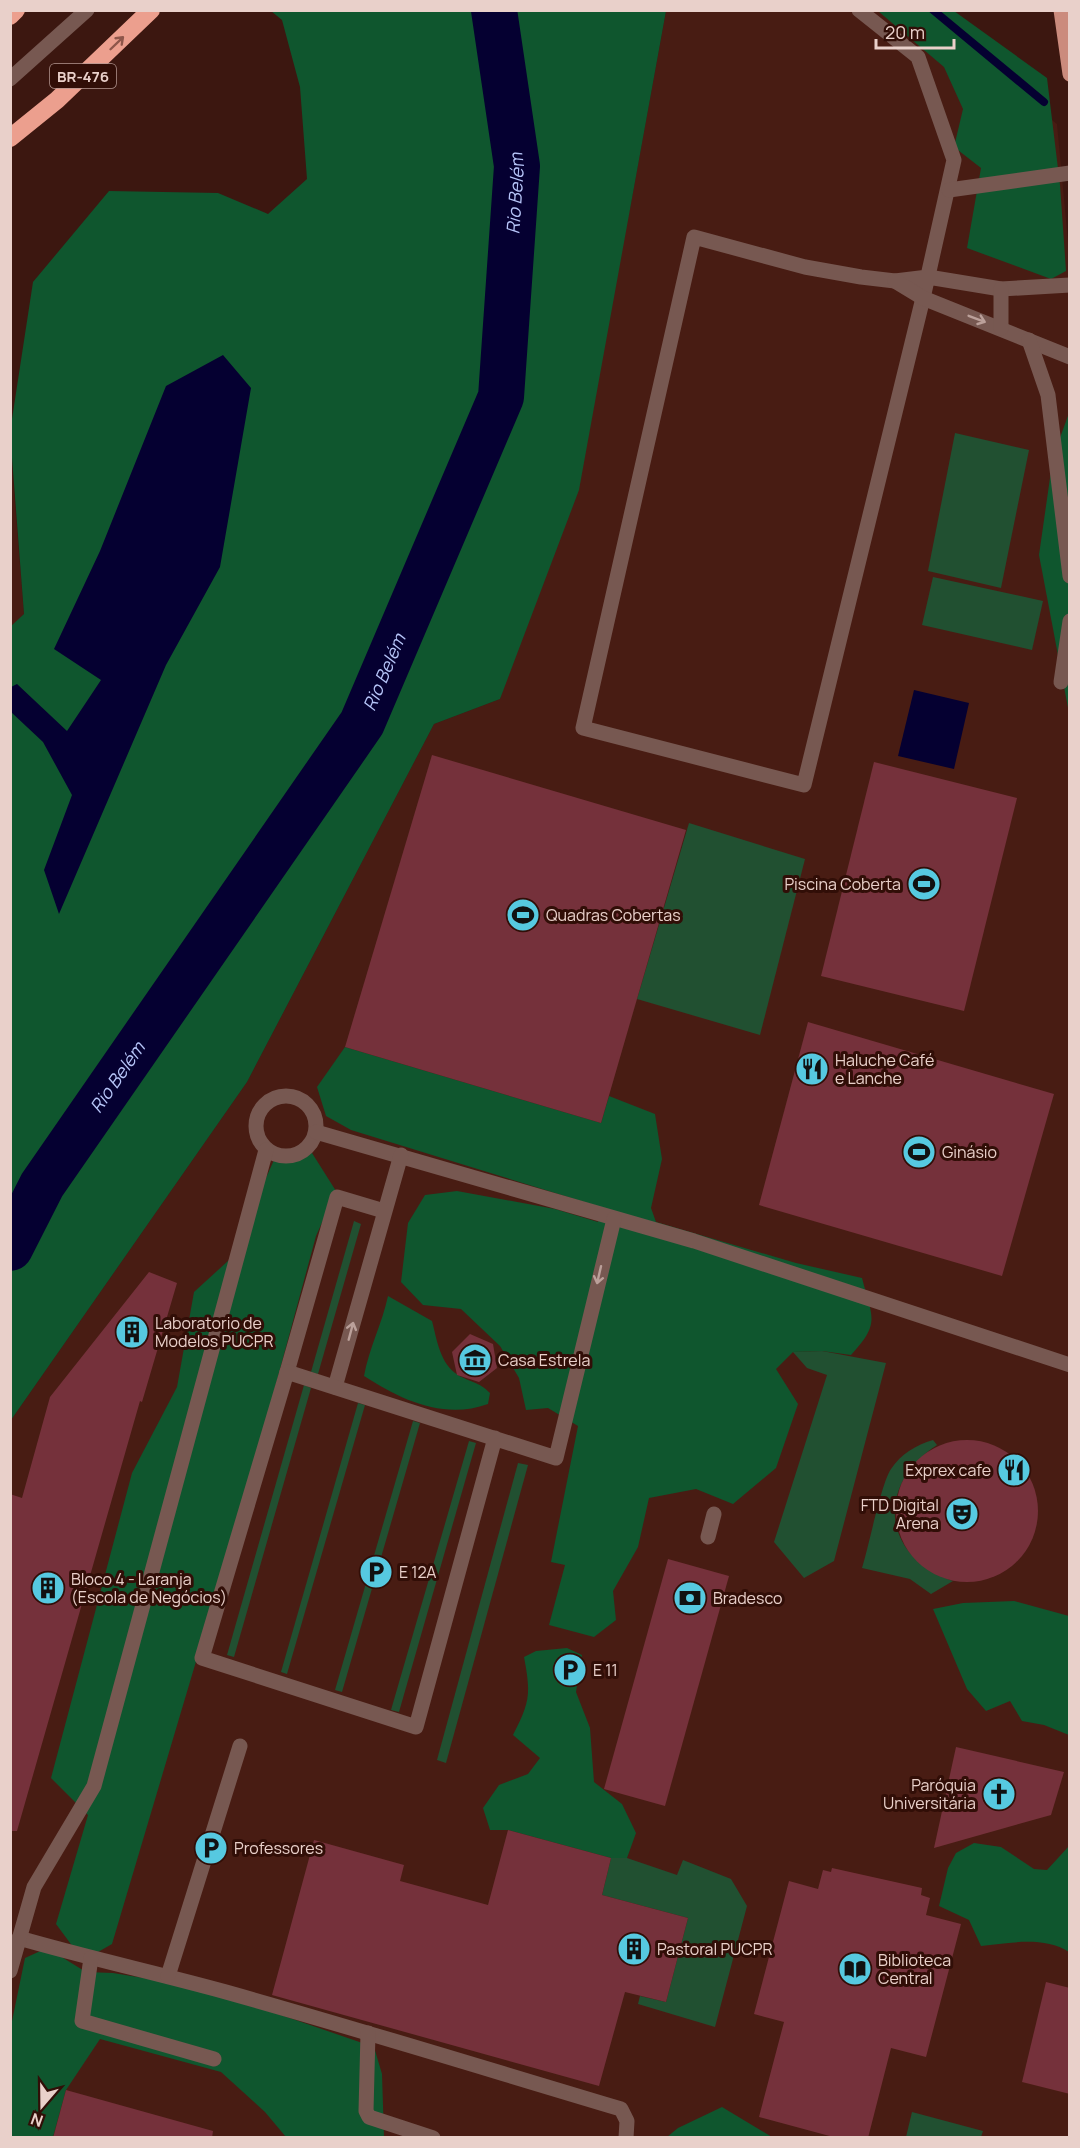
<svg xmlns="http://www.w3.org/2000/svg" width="1080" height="2148" font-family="Manrope,sans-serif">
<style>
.built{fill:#481c13}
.green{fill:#215031}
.forest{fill:#0f562e}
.water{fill:#050031}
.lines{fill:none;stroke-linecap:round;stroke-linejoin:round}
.stream{stroke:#050031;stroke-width:8}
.river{stroke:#050031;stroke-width:46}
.building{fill:#75313b}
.minor{stroke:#775851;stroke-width:15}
.major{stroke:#cb8b7d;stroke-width:15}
.highway{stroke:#ec9f8e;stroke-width:18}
.oneway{stroke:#8e564a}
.oneway2{stroke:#bba09a}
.labels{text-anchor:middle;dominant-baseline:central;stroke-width:6;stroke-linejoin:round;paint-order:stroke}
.shield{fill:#310e07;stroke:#b29690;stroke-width:1.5}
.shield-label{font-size:15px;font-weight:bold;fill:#e9d0ca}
.poi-label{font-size:16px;fill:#e9d0ca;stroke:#310e07;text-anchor:start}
.water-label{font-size:18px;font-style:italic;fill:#b7c5f9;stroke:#310e07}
</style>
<rect width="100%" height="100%" fill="#3c1710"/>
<!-- built -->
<g class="built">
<polygon points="666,11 914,11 1057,124 1069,252 1069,2137 11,2138 11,1420 247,1082 434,724 500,699 630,208"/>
<polygon points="10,443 24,614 11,627 10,627"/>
</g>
<!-- green -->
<g class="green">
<polygon points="955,433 1029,450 1001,588 928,571"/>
<polygon points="933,577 1043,601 1032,650 922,625"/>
<polygon points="689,823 805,859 760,1035 637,999"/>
<polygon points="354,1221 361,1224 318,1374 311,1372"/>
<polygon points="822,1351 886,1363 834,1561 804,1578 774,1542 827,1375 807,1368 793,1352"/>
<polygon points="304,1385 311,1388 234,1657 227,1655"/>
<polygon points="358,1403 365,1405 287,1674 281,1672"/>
<polygon points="413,1421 420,1423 342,1692 335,1690"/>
<path d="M933,1440L937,1445C875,1486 882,1556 953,1581L931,1594L910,1579L862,1568C869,1546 881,1484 891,1469C901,1454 916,1445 933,1440Z"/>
<polygon points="469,1441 476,1443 399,1712 391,1710"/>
<polygon points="518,1463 528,1465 446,1763 437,1760"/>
<polygon points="611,1858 627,1858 677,1875 683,1860 731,1879 747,1906 715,2027 638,2004 640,1996 666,2002 688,1918 602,1895"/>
<polygon points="912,2112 983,2131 981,2137 906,2137"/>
</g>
<!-- forest -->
<g class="forest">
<polygon points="271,11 666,11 579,490 500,699 434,724 247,1082 11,1420 10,627 24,614 10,432 33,282 109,191 218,193 268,214 307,179 300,87 282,20"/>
<polygon points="878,11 954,11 1047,78 1060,185 1066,271 1051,279 967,248 981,168 954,147 963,109 944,67"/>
<polygon points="1069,413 1069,713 1039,555 1053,457"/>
<path d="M345,1047L601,1123L609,1096L655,1114L662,1159L651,1208L656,1222L796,1263L862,1278C872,1317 881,1323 851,1355L822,1351L793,1352L776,1369L798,1404L776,1468L733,1504L696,1489L649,1498L638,1547L613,1591L616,1620L594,1637L549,1625L565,1565L551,1562L578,1426L548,1408L526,1410L519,1378L500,1346L461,1309L423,1305L401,1282L408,1223L425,1195L457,1191L555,1209L598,1222L594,1205L351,1130L326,1116L317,1087Z"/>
<polygon points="312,1153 336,1191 316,1236 250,1480 112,1944 98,1952 73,1947 56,1924 88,1815 51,1778 132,1473 177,1387 194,1292 229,1260 274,1160"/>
<path d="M388,1296L432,1321C437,1340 440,1364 458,1375C471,1383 478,1381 490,1393L488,1404C444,1420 401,1400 364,1376C369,1348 382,1324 388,1296Z"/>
<polygon points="1014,1601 1069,1616 1069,1735 1044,1725 1022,1721 1010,1701 986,1711 967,1689 933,1609 963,1603"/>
<path d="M567,1648L582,1655L576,1692L590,1728L594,1782L622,1804L636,1833L627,1858H611L508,1830H490L483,1808L499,1785L528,1774L540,1758L513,1735C530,1702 531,1694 524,1657L536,1651Z"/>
<path d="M974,1843L1001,1847L1034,1869L1047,1870L1069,1846V1952C1044,1936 1010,1943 981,1946L969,1920L939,1906L948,1868L956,1853Z"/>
<polygon points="47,1948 86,1972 113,1973 168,1982 281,2015 374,2047 382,2074 384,2137 286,2137 265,2112 221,2072 100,2039 66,2090 53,2137 11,2138 11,2026 25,1958"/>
<polygon points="722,2107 772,2137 667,2137 678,2128"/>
</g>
<!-- water -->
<g class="water">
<polygon points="223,355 251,388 220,567 166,665 59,914 44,870 72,795 43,742 11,712 11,687 17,684 67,731 101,680 54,649 100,551 166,386"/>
<polygon points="914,690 969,703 954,769 898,756"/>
</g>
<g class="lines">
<!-- stream -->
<polyline class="stream" points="933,10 1044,102"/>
<!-- river -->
<path class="river" id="s1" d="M10,1248L42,1185L362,723L501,397L517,166L494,10"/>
</g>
<!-- building -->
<g class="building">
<polygon points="432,755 686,830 601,1123 345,1047"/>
<polygon points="874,762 1017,798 964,1011 821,976"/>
<polygon points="808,1022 1054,1094 1002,1276 759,1205"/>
<polygon points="149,1272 177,1283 142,1402 140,1401 17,1831 10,1831 10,1494 22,1498 50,1397"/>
<polygon points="470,1334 493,1344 497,1368 479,1382 457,1375 452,1352"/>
<circle cx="967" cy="1511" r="71"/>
<polygon points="668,1559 729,1576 665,1806 604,1789"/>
<polygon points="956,1747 1064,1772 1051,1815 934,1848"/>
<polygon points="508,1830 611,1858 602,1895 688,1918 666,2002 625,1992 599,2086 272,1995 314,1840 404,1865 400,1881 488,1905"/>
<polygon points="832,1868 922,1888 921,1895 930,1898 926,1915 961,1924 926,2057 891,2048 868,2138 837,2138 759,2117 784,2022 754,2014 789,1881 818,1889 823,1870 831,1872"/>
<polygon points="1046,1982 1070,1988 1070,2094 1022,2082"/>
<polygon points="66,2090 213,2131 212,2138 53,2138"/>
</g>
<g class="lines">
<!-- minor -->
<g class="minor">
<polyline points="859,10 918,57 954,160 923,298 804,785 583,728 694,237 805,267 861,277 895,281 928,277 1001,289 1070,285"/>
<polyline points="10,79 87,10"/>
<polyline points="949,190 1070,173"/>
<polyline points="895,281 923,298 1070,357"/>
<polyline points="1001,328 1001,289"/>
<polyline points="1029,340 1048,395 1070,576"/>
<polyline points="1061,682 1070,621"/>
<circle cx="286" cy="1126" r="30"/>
<polyline points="316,1132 694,1241 1070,1365"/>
<polyline points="287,1372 337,1197 384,1211"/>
<polyline points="335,1387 401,1155"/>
<polyline points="495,1438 416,1727 202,1658 287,1372 556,1458 614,1219"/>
<polyline points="708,1537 714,1514"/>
<path d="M19,1938C88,1958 157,1973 226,1992C358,2029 490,2070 621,2109L627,2121L626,2138"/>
<polyline points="91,1958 82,2021 214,2059"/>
<polyline points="10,1971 34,1887 94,1786 266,1150"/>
<polyline points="168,1976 240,1746"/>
<polyline points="368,2033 366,2111 369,2117 433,2138"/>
</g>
<!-- major -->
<polyline class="major" points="1061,10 1070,74"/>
<!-- highway -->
<g class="highway">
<polyline points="10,16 16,10"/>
<polyline points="10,138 57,100 151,10"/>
</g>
</g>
<!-- one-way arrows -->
<defs><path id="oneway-shaft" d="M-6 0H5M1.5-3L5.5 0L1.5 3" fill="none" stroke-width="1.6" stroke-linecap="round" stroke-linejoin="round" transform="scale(1.5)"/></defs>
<use class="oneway" href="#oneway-shaft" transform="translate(117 43) rotate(-44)"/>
<g class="oneway2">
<use href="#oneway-shaft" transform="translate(977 319) rotate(21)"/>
<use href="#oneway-shaft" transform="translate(599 1275) rotate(103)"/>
<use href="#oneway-shaft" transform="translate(351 1331) rotate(-75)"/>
</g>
<!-- icons -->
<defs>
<symbol id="stadium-disc" viewBox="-11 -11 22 22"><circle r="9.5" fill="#56c9e0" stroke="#310e07"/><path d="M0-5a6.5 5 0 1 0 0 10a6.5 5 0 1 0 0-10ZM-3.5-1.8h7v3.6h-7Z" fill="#111"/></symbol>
<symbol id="restaurant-disc" viewBox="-11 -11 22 22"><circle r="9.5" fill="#56c9e0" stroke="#310e07"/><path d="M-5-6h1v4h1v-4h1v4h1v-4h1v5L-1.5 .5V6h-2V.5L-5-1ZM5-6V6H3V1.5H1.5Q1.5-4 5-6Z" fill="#111"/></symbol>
<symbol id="building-disc" viewBox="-11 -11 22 22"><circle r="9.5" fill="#56c9e0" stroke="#310e07"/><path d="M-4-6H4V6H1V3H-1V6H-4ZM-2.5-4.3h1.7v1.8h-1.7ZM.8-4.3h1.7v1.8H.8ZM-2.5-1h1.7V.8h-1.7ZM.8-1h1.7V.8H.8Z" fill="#111"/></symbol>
<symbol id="museum-disc" viewBox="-11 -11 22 22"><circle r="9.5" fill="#56c9e0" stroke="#310e07"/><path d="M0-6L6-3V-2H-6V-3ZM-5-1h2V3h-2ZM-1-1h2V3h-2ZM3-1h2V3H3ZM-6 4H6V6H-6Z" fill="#111"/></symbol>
<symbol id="theatre-disc" viewBox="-11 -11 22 22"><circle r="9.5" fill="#56c9e0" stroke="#310e07"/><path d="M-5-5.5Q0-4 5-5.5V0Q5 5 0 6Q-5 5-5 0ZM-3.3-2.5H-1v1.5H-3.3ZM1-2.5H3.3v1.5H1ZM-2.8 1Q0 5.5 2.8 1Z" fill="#111"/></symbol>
<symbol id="parking-disc" viewBox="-11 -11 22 22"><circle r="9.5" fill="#56c9e0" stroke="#310e07"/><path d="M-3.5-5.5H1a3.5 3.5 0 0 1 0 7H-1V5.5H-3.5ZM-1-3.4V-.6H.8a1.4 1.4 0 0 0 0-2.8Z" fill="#111"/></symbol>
<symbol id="bank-disc" viewBox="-11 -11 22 22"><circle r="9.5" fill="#56c9e0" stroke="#310e07"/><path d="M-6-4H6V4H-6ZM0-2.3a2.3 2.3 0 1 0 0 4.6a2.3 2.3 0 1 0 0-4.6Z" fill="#111"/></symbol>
<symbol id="church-disc" viewBox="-11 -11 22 22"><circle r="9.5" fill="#56c9e0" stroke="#310e07"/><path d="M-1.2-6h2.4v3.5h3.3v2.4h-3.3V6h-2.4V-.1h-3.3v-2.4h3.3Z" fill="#111"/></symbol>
<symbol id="library-disc" viewBox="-11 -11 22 22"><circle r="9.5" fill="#56c9e0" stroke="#310e07"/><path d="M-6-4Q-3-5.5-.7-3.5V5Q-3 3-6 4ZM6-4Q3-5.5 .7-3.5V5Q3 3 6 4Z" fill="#111"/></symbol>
</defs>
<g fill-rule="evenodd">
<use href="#stadium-disc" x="905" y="865" width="38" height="38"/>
<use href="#stadium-disc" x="504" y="896" width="38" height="38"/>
<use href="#restaurant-disc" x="793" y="1050" width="38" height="38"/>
<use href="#stadium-disc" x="900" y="1133" width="38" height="38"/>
<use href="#building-disc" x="113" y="1313" width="38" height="38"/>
<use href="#museum-disc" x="456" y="1341" width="38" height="38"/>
<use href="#restaurant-disc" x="995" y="1451" width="38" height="38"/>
<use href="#theatre-disc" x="943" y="1495" width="38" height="38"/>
<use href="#parking-disc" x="357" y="1553" width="38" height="38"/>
<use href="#building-disc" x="29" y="1569" width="38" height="38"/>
<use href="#bank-disc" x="671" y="1579" width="38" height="38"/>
<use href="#parking-disc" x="551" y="1651" width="38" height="38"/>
<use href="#church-disc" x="980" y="1775" width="38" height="38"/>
<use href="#parking-disc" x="192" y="1829" width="38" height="38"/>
<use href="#building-disc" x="615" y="1930" width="38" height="38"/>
<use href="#library-disc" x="836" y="1950" width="38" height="38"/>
</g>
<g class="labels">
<!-- shield labels -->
<rect class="shield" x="50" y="64" width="66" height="24" rx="4.5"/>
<g class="shield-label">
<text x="83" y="76">BR-476</text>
</g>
<!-- poi labels -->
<g class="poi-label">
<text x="901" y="884" text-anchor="end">Piscina Coberta</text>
<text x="546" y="915">Quadras Cobertas</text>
<text x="835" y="1060">Haluche Café<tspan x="835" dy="18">e Lanche</tspan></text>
<text x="942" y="1152">Ginásio</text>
<text x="155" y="1323">Laboratorio de<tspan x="155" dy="18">Modelos PUCPR</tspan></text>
<text x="498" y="1360">Casa Estrela</text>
<text x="991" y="1470" text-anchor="end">Exprex cafe</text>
<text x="939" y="1505" text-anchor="end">FTD Digital<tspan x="939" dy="18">Arena</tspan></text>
<text x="399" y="1572">E 12A</text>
<text x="71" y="1579">Bloco 4 - Laranja<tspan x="71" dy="18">(Escola de Negócios)</tspan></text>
<text x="713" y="1598">Bradesco</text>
<text x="593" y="1670">E 11</text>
<text x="976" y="1785" text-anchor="end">Paróquia<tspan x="976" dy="18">Universitária</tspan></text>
<text x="234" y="1848">Professores</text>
<text x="657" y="1949">Pastoral PUCPR</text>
<text x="878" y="1960">Biblioteca<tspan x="878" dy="18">Central</tspan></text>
</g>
<!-- water labels -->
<g class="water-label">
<text stroke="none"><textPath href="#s1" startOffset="1191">Rio Belém</textPath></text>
<text stroke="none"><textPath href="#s1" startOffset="688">Rio Belém</textPath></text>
<text stroke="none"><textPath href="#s1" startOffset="202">Rio Belém</textPath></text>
</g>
</g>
<!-- border -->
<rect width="1080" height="2148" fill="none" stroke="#e9d0ca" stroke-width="24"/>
<!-- north arrow -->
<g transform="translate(42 2106) rotate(200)" stroke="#310e07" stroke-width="4.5" paint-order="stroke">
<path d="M0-4.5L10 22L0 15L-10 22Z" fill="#e9d0ca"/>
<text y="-9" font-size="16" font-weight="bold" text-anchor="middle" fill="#e9d0ca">N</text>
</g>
<!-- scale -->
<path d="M876 39v9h78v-9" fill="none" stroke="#e9d0ca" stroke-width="3"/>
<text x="885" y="39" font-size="18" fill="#e9d0ca" stroke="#310e07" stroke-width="4.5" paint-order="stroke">20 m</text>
</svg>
